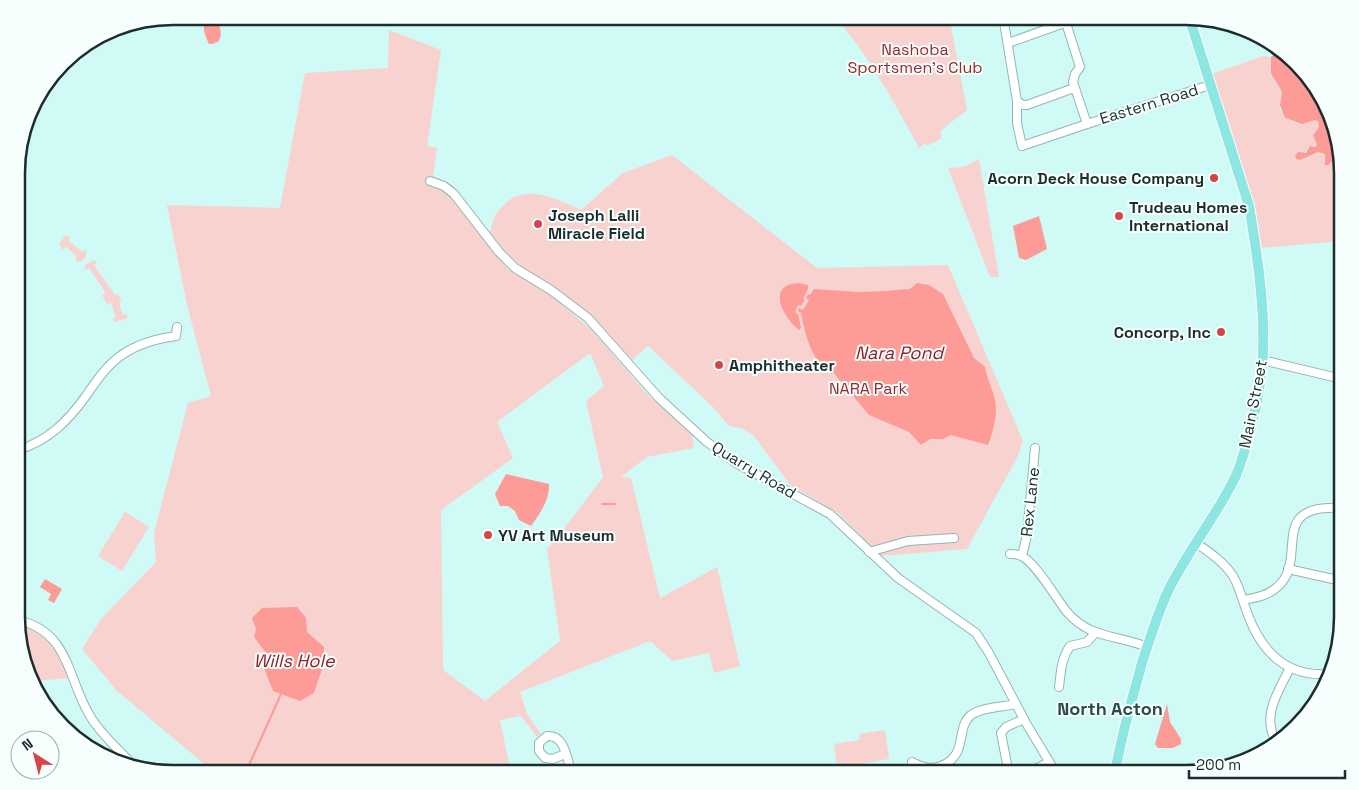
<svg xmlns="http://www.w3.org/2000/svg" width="1359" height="790" font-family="'Space Grotesk',sans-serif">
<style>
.green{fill:#f7d2cf;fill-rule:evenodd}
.water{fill:#fd9b96}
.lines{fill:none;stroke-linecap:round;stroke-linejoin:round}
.stream{stroke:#fd9b96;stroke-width:2}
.minor-casing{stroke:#8fb7b4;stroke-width:10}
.major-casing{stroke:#fff;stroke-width:12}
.minor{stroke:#fff;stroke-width:8}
.major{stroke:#8ce6e2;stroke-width:10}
.poi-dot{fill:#d54548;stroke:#f7fffe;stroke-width:2}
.labels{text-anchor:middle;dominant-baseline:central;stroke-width:4;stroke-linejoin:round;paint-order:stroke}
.park-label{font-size:16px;fill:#99282c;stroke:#f7fffe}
.street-label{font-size:16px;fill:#1d2d2c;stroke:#f7fffe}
.poi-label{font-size:16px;font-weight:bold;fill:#1d2d2c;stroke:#f7fffe;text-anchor:start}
.water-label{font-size:18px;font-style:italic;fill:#902026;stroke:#f7fffe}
.neighbourhood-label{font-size:18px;font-weight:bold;fill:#284c4a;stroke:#f7fffe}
.rim{fill:none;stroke:#1d2d2c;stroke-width:2.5}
</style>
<rect width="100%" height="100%" fill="#d0faf6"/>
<!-- green -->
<g class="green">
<path d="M834,16H949L967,110L940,131L942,138L927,146L925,143L919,148C894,102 869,55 834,16Z"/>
<path d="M389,30L441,50L427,146L437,148L433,176L452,185L463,198V200H465L458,207L508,269L545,290L593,331L647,394L692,434L694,448L647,457L621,477L631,478L660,598L717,567L740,666L714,673L709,653L672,661L650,641L520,692L527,714L541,734L537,737L521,716L500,720L511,774H209L203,763L117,691L82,649L101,619L156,562L154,533L188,403L211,396L187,305L167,205L280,208L305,73L388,68ZM590,353L604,386L586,401L603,477L560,534L547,549L560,641L485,701L443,670L441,510L513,458L497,422Z"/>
<path d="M1263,56L1271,57C1273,71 1273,80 1282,92L1280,109L1288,120L1298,123H1307L1316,120L1319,122L1318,129L1313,135L1317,145L1309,147L1308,150L1303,153L1300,160L1318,152L1325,154L1324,161L1328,165L1336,158L1341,159L1342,165L1339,169L1341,181H1342V241L1260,248L1254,210L1212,74Z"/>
<path d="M672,155L817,268L948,265L1023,441L1017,458L967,549L880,556L838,513L790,485L754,436L741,428L729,426L713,407L648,346L632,360L593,317L556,288L523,268L502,248L490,232C492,226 493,218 497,213C519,180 552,197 581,210L623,173Z"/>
<polygon points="979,159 999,277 990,277 948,168 964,167"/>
<polygon points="66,235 70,237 68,240 82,252 85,249 86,251 86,257 82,261 78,262 75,259 77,257 66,246 63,250 59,244"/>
<polygon points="94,260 97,263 94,265 115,295 118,294 122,302 119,303 123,315 126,314 128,318 114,322 113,319 116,317 111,303 107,304 102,295 106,293 89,268 86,270 84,268 86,264"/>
<polygon points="125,512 149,527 122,571 98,556"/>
<path d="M18,623C47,630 60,652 70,678L34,681L18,637Z"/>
<polygon points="885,730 889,759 864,763 864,769 838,773 834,744 860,740 859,734"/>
</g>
<!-- water -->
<g class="water">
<path d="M211,17C220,21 223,33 219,41L212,44H209C205,36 202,28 205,19Z"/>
<polygon points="1278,50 1322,94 1341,159 1336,158 1328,165 1325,165 1325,154 1318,152 1300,160 1296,159 1295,156 1298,152 1306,153 1310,146 1315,147 1317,145 1313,135 1318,129 1319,123 1316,120 1302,124 1285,118 1280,105 1282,92 1271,73 1271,57"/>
<polygon points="1039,216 1047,249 1026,260 1019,258 1013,226"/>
<path d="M798,283L808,285V289L803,299L805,300L801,306L798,305L795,312L798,314L801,328L799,330C783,317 766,285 798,283Z"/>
<path d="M917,283L929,285L943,294L974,358L985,367C987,381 996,395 996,409C996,421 992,434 988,445L951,435L943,439H930L921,445L909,432L869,415L832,371C811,363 805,333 801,313L798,311L799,308L803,310L809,300L806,298L808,294L810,295L814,289L858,292L884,291L910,289Z"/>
<path d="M506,474L549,484C550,499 540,514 531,526L519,520L515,511L508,506H500L495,494Z"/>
<polygon points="45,579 62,589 54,603 48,600 51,594 40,587"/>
<polygon points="297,607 306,618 307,632 324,647 323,666 314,693 300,701 273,691 264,668 266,653 254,637 256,629 252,618 262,608"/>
<polygon points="1167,704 1170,722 1181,739 1181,744 1173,748 1158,748 1155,744"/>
</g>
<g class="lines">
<!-- stream -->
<g class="stream">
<polyline points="602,504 615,504"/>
<polyline points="245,774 281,694"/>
</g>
<defs>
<g id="minor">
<polyline points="1003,16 1017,101 1023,105 1027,105 1074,88"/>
<polyline points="1066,23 1080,67 1075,74 1073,82 1087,124"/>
<polyline points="1008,43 1084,16"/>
<polyline points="1017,101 1017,123 1022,146 1087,124 1210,85"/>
<polyline points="430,181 444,186 454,194 499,252 515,268 551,290 588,318 659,398 707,442 736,463 830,514 898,578 976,633 989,653 1026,723 1056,773"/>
<polyline points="1262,360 1342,379"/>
<path d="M18,450C48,441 68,421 86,396C94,384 102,372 113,362C129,347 154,339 176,336L177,327"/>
<path d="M1196,543C1209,552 1224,562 1233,576C1240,588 1243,602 1248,615C1262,652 1286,677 1328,674"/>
<polyline points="869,552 908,541 954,538"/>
<path d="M1010,554C1013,554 1018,554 1021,556C1035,561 1057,600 1067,612C1090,639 1118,635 1147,647"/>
<polyline points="1022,556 1027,535 1035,448"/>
<polyline points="1288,569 1342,581"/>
<path d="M1243,600C1254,598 1267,596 1276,588C1311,561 1264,503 1342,508"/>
<path d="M18,620C70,632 67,678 90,716C100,733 116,747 130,762"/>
<path d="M1059,687C1061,672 1061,659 1070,646L1087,642L1096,632"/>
<path d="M1276,741C1261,716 1279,690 1290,668"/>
<path d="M565,754L553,759L545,758L539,751V743L547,736C565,734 567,760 572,774"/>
<path d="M912,762C922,767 930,770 941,766C969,755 955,728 971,715C982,707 1003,707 1016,704"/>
<polyline points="1011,773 1008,769 1001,733 1006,727 1024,719"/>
<polyline points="1028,773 1049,762"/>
</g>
<path id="major" d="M1115,773C1121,736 1132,700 1142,663C1150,638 1158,612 1169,589C1181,565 1196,543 1210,521C1221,503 1232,487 1239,468C1251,433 1261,390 1263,353C1265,306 1257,253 1249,206L1189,17"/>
</defs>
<!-- minor casing -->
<use href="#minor" class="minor-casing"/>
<!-- major casing -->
<use href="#major" class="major-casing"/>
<!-- minor -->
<use href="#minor" class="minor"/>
<!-- major -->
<use href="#major" class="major"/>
</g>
<!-- markers -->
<g class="poi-dot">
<circle cx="1214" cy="178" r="5"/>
<circle cx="1119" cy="216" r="5"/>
<circle cx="538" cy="224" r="5"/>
<circle cx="1221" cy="332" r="5"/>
<circle cx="719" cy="365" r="5"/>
<circle cx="488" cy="535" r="5"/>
</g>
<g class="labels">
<!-- park labels -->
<g class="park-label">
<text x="915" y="49">Nashoba<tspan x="915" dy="18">Sportsmen's Club</tspan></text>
<text x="868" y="388">NARA Park</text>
</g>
<!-- street labels -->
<g class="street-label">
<text transform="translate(1149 104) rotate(-17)">Eastern Road</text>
<text transform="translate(1253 404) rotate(-79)">Main Street</text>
<text transform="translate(754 470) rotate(31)">Quarry Road</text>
<text transform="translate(1030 502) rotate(-84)">Rex Lane</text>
</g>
<!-- poi labels -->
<g class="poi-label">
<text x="1204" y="178" text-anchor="end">Acorn Deck House Company</text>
<text x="1129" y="207">Trudeau Homes<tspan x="1129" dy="18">International</tspan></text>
<text x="548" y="215">Joseph Lalli<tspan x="548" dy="18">Miracle Field</tspan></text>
<text x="1211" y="332" text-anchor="end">Concorp, Inc</text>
<text x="729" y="365">Amphitheater</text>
<text x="498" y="535">YV Art Museum</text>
</g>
<!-- water labels -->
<g class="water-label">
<text x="899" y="352">Nara Pond</text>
<text x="294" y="660">Wills Hole</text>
</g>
<!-- neighbourhood labels -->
<g class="neighbourhood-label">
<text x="1110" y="708">North Acton</text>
</g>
</g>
<!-- crop -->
<path d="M0 0H1359V790H0ZM173 25H1186A148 148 0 0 1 1334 173V617A148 148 0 0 1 1186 765H173A148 148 0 0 1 25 617V173A148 148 0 0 1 173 25Z" fill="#f7fffe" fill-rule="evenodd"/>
<path class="rim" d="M173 25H1186A148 148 0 0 1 1334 173V617A148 148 0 0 1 1186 765H173A148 148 0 0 1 25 617V173A148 148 0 0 1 173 25Z"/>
<!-- north arrow -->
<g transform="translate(35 755) rotate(324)"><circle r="24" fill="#f7fffe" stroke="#a0abaa"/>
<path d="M0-4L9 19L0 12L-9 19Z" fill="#d54548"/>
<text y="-8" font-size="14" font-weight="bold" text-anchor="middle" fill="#1d2d2c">N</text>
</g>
<!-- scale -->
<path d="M1189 770v8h156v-8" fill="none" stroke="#1d2d2c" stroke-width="2.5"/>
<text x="1196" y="770" font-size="15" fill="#1d2d2c" stroke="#f7fffe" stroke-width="4" paint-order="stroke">200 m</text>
</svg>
